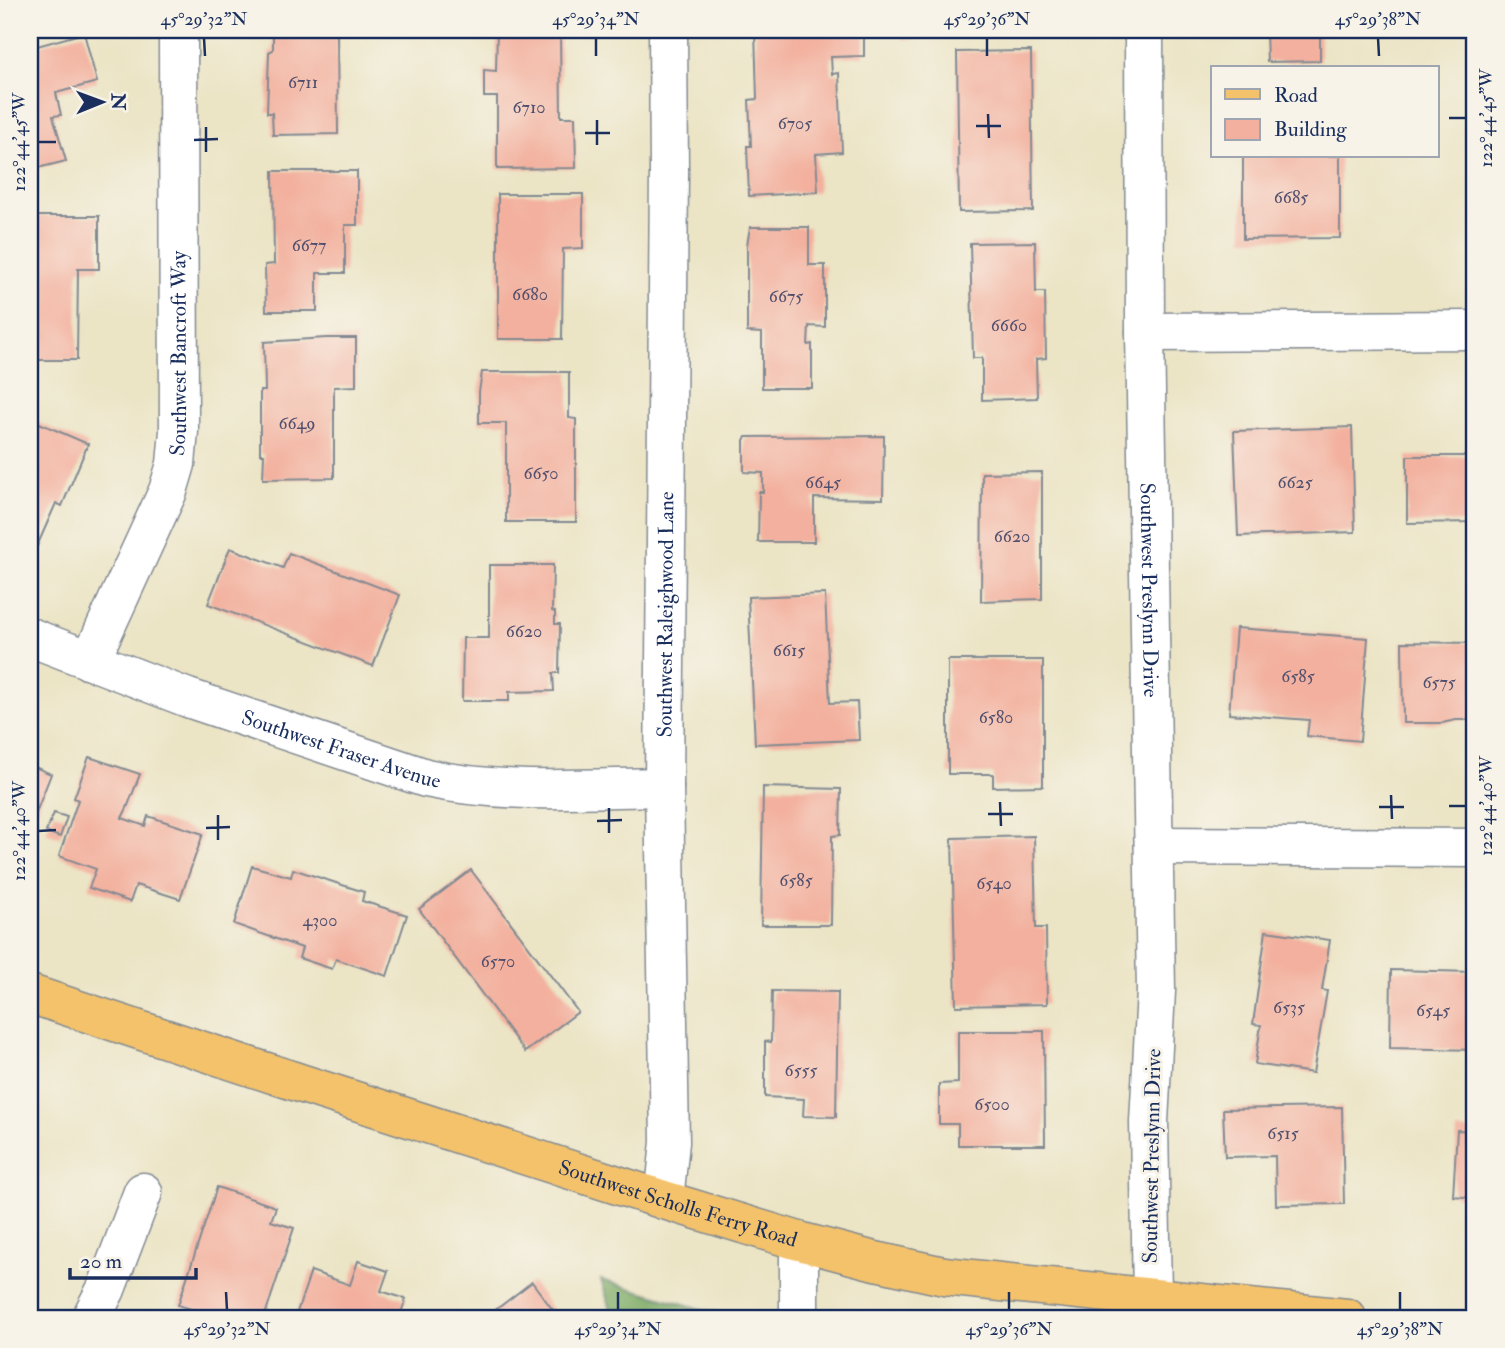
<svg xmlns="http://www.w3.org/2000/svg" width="1505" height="1348" font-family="'IM FELL Double Pica',serif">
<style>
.forest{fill:#78a761;stroke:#4a6b60;stroke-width:2}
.building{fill:#f3b09e}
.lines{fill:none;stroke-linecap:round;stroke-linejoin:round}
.minor-casing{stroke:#838a92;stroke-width:41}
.major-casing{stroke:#838a92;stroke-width:41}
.minor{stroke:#fff;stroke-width:38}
.major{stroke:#f4c26a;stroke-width:38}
.ticks{fill:none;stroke:#1b2f5e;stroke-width:2.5}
.labels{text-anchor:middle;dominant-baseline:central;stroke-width:6;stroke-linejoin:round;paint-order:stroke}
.number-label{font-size:18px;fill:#514f6e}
.street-label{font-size:21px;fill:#1b2f5e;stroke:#f7f3e8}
.neatline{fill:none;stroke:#1b2f5e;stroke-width:2.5}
.ticks-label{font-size:18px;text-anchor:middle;fill:#1b2f5e}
</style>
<rect width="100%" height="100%" fill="#f7f3e8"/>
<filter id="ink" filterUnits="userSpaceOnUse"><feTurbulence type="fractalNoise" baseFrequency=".0143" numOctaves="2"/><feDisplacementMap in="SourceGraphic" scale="14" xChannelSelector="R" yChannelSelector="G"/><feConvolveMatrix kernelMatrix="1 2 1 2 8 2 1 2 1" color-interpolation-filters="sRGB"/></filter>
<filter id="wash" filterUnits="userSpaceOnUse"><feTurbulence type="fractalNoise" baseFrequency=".00686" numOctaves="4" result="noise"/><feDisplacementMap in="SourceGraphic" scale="28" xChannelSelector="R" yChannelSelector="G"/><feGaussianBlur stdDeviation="1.57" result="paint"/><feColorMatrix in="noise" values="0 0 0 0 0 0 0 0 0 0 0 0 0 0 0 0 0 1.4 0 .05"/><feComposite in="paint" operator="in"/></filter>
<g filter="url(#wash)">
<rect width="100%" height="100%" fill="#ebe4c5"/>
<!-- forest -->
<polygon class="forest" points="601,1280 698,1308 739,1318 614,1318"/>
<g id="blocks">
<!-- building -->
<g class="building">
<polygon points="273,30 337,30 338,134 273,135 272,113 267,113 269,52 273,50"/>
<polygon points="497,30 560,30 561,117 575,117 576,168 497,169 497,97 484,97 484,70 496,71"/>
<polygon points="755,30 864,30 864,56 831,57 832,74 839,73 842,152 816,154 818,192 749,196 747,146 751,146 749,100 757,99"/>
<rect x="902" y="30" width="22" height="9"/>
<polygon points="1266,30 1320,30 1320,61 1267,62"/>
<polygon points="84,33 97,82 56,93 61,115 53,116 66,161 30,170 30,48"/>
<polygon points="1031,51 1033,211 959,212 957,52"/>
<polygon points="1243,156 1340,156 1340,238 1243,239"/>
<polygon points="273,171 357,171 357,225 345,225 345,273 317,273 317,311 266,311 265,265 274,264"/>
<polygon points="498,194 583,194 583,248 563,249 562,339 498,339"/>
<polygon points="30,216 99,216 99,269 78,269 77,360 30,360"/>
<polygon points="750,227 809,227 809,265 825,265 825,327 809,326 808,345 812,344 812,388 762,388 762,333 747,332 747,245"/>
<polygon points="1035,242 1036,292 1045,292 1046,358 1036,359 1037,398 982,400 982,358 973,358 970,243"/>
<polygon points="326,338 356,338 356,386 334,387 334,478 263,479 264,454 260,454 260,391 265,391 264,342"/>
<polygon points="482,372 569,372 569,418 576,419 576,522 506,522 506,423 479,423 479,392"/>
<polygon points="30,419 88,444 62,506 56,503 34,553 30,552"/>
<polygon points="1352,427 1355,532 1238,536 1234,431"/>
<polygon points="884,436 883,499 814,498 814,542 758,542 759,492 763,492 763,473 744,472 744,440 746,437"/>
<polygon points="1407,456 1475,456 1475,522 1407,523"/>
<polygon points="1042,472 1042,599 981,601 982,473"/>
<polygon points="230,548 283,568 289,553 400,595 373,666 208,604"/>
<polygon points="489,565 553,565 552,611 555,612 555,624 560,624 559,673 553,673 554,691 509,692 509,701 462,701 463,638 489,638"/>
<polygon points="825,594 830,703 857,702 859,740 755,744 748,597"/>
<polygon points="1236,628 1368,638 1360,741 1307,736 1309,720 1229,714"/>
<polygon points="1402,642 1475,643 1475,720 1456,720 1442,723 1403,723"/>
<polygon points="948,660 1043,660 1043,786 993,787 993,774 948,774"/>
<polygon points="89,757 140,774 127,808 122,818 145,826 148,816 203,834 180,899 136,885 130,902 89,888 96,869 59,856 78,800 74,798"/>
<polygon points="30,765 51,774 30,828"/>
<polygon points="763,787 841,789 840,835 832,836 831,925 761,925"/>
<polygon points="54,813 67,817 60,837 46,832"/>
<polygon points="1034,836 1036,928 1046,928 1047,1004 956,1006 952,838"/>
<polygon points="252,866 291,877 293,869 364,892 362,901 407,915 387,976 336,959 332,969 299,958 302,948 234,924"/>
<polygon points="471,870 578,1012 525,1052 419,909"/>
<polygon points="1266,931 1330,940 1322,990 1327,991 1313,1073 1255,1064 1261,1025 1253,1024"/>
<polygon points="1391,970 1475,972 1475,1050 1390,1048"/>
<polygon points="772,991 838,992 836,1117 803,1116 804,1099 765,1097 765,1041 771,1042"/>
<polygon points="958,1031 1044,1031 1045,1145 958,1145 958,1124 939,1124 939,1084 958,1083"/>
<polygon points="1342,1107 1344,1204 1276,1205 1275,1156 1225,1157 1223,1109"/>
<polygon points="30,1120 38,1123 30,1147"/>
<polygon points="1457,1130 1475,1131 1475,1198 1453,1196"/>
<polygon points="217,1187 276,1207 271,1221 294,1228 264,1318 191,1318 194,1310 178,1305"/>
<polygon points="358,1261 388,1271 381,1291 406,1299 399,1318 295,1318 311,1271 350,1285"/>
<polygon points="532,1282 556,1314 551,1318 485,1318"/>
</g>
</g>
</g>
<g filter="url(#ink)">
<use href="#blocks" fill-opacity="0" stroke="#838a92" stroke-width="2"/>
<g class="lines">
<defs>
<g id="minor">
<path id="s1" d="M1144,30L1145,332L1156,991L1149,1122L1152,1297"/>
<polyline points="1145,332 1475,330"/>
<path id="s2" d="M30,637L188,698L426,778C504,795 585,788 664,787"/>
<path id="s3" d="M90,661L168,491L176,464L179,431L178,30"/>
<polyline points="1154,846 1475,848"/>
<path id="s4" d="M664,1200L670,1142L664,787L669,171L668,30"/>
<polyline points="799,1241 799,1318"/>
<polyline points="91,1318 106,1289 143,1192"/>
</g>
<g id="major">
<path id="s5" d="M30,994L303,1084L664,1200L799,1241L871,1260L944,1276L1347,1318"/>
</g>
</defs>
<!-- minor casing -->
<use href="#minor" class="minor-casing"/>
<!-- major casing -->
<use href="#major" class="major-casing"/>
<!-- minor -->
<use href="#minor" class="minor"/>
<!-- major -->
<use href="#major" class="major"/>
</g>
</g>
<!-- ticks -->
<path class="ticks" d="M204,38L205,56M596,38V56M987,38V56M1378,38L1379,56M988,114L989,138M1449,118H1466M597,120V145M976,126H1001M206,127V152M585,133H610M194,140L218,139M38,142H56M1391,795L1392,819M1000,802L1001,826M1449,806H1466M1379,807H1404M609,808V833M988,814H1013M218,815V840M597,821L622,820M206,828L230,827M38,831L56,830M226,1292L227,1310M618,1292V1310M1009,1292V1310M1400,1292V1310"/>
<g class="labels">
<!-- number labels -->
<g class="number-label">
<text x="303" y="82">6711</text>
<text x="529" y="107">6710</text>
<text x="795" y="123">6705</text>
<text x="1291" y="197">6685</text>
<text x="309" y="245">6677</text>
<text x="530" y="294">6680</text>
<text x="786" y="296">6675</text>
<text x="1009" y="325">6660</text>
<text x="297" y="423">6649</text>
<text x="541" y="473">6650</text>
<text x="823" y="482">6645</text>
<text x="1295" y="482">6625</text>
<text x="1012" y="536">6620</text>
<text x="524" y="631">6620</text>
<text x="789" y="650">6615</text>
<text x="1298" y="676">6585</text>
<text x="1439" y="682">6575</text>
<text x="996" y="717">6580</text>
<text x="796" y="880">6585</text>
<text x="994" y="883">6540</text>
<text x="320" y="920">4300</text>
<text x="498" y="961">6570</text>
<text x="1289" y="1007">6535</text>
<text x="1433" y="1010">6545</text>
<text x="801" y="1070">6555</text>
<text x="992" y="1104">6500</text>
<text x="1283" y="1133">6515</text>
</g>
<!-- street labels -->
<g class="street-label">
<text stroke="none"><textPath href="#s3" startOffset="326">Southwest Bancroft Way</textPath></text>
<text stroke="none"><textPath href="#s1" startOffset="560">Southwest Preslynn Drive</textPath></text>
<text stroke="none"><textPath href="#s4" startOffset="586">Southwest Raleighwood Lane</textPath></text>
<text stroke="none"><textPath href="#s2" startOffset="331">Southwest Fraser Avenue</textPath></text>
<text transform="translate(1152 1156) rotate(-89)">Southwest Preslynn Drive</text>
<text stroke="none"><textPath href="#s5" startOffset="681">Southwest Scholls Ferry Road</textPath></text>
</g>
</g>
<!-- margin -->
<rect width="1505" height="1348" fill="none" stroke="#f7f3e8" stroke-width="77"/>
<!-- legend -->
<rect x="1211" y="66" width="228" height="91" fill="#f7f3e8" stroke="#9fa5b1" stroke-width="2"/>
<rect x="1225" y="89" width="35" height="10" fill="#f4c26a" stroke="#9fa5b1" stroke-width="2"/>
<text x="1274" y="102" font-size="21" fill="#1b2f5e">Road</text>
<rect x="1225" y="119" width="35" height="21" fill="#f3b09e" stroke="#9fa5b1" stroke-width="2"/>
<text x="1274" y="136" font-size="21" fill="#1b2f5e">Building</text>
<!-- north arrow -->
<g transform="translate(102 102) rotate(89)" stroke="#f7f3e8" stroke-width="5" paint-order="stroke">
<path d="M0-5L12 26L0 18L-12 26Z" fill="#1b2f5e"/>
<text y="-10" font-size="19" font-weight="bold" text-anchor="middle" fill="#1b2f5e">N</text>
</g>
<!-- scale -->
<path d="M70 1268v10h126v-10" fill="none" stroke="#1b2f5e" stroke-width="3.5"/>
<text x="80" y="1268" font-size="21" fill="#1b2f5e" stroke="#f7f3e8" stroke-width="5" paint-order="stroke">20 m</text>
<rect x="38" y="38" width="1428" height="1272" class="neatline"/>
<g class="ticks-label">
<text x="204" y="25">45°29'32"N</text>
<text x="596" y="25">45°29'34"N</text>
<text x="987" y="25">45°29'36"N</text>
<text x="1378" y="25">45°29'38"N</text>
<text transform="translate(1486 118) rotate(-90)" y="6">122°44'45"W</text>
<text transform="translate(19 142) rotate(-90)" y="6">122°44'45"W</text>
<text transform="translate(1486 806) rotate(-90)" y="6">122°44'40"W</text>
<text transform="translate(19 831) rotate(-90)" y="6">122°44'40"W</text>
<text x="227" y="1335">45°29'32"N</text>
<text x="618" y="1335">45°29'34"N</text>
<text x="1009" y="1335">45°29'36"N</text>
<text x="1400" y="1335">45°29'38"N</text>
</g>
</svg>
